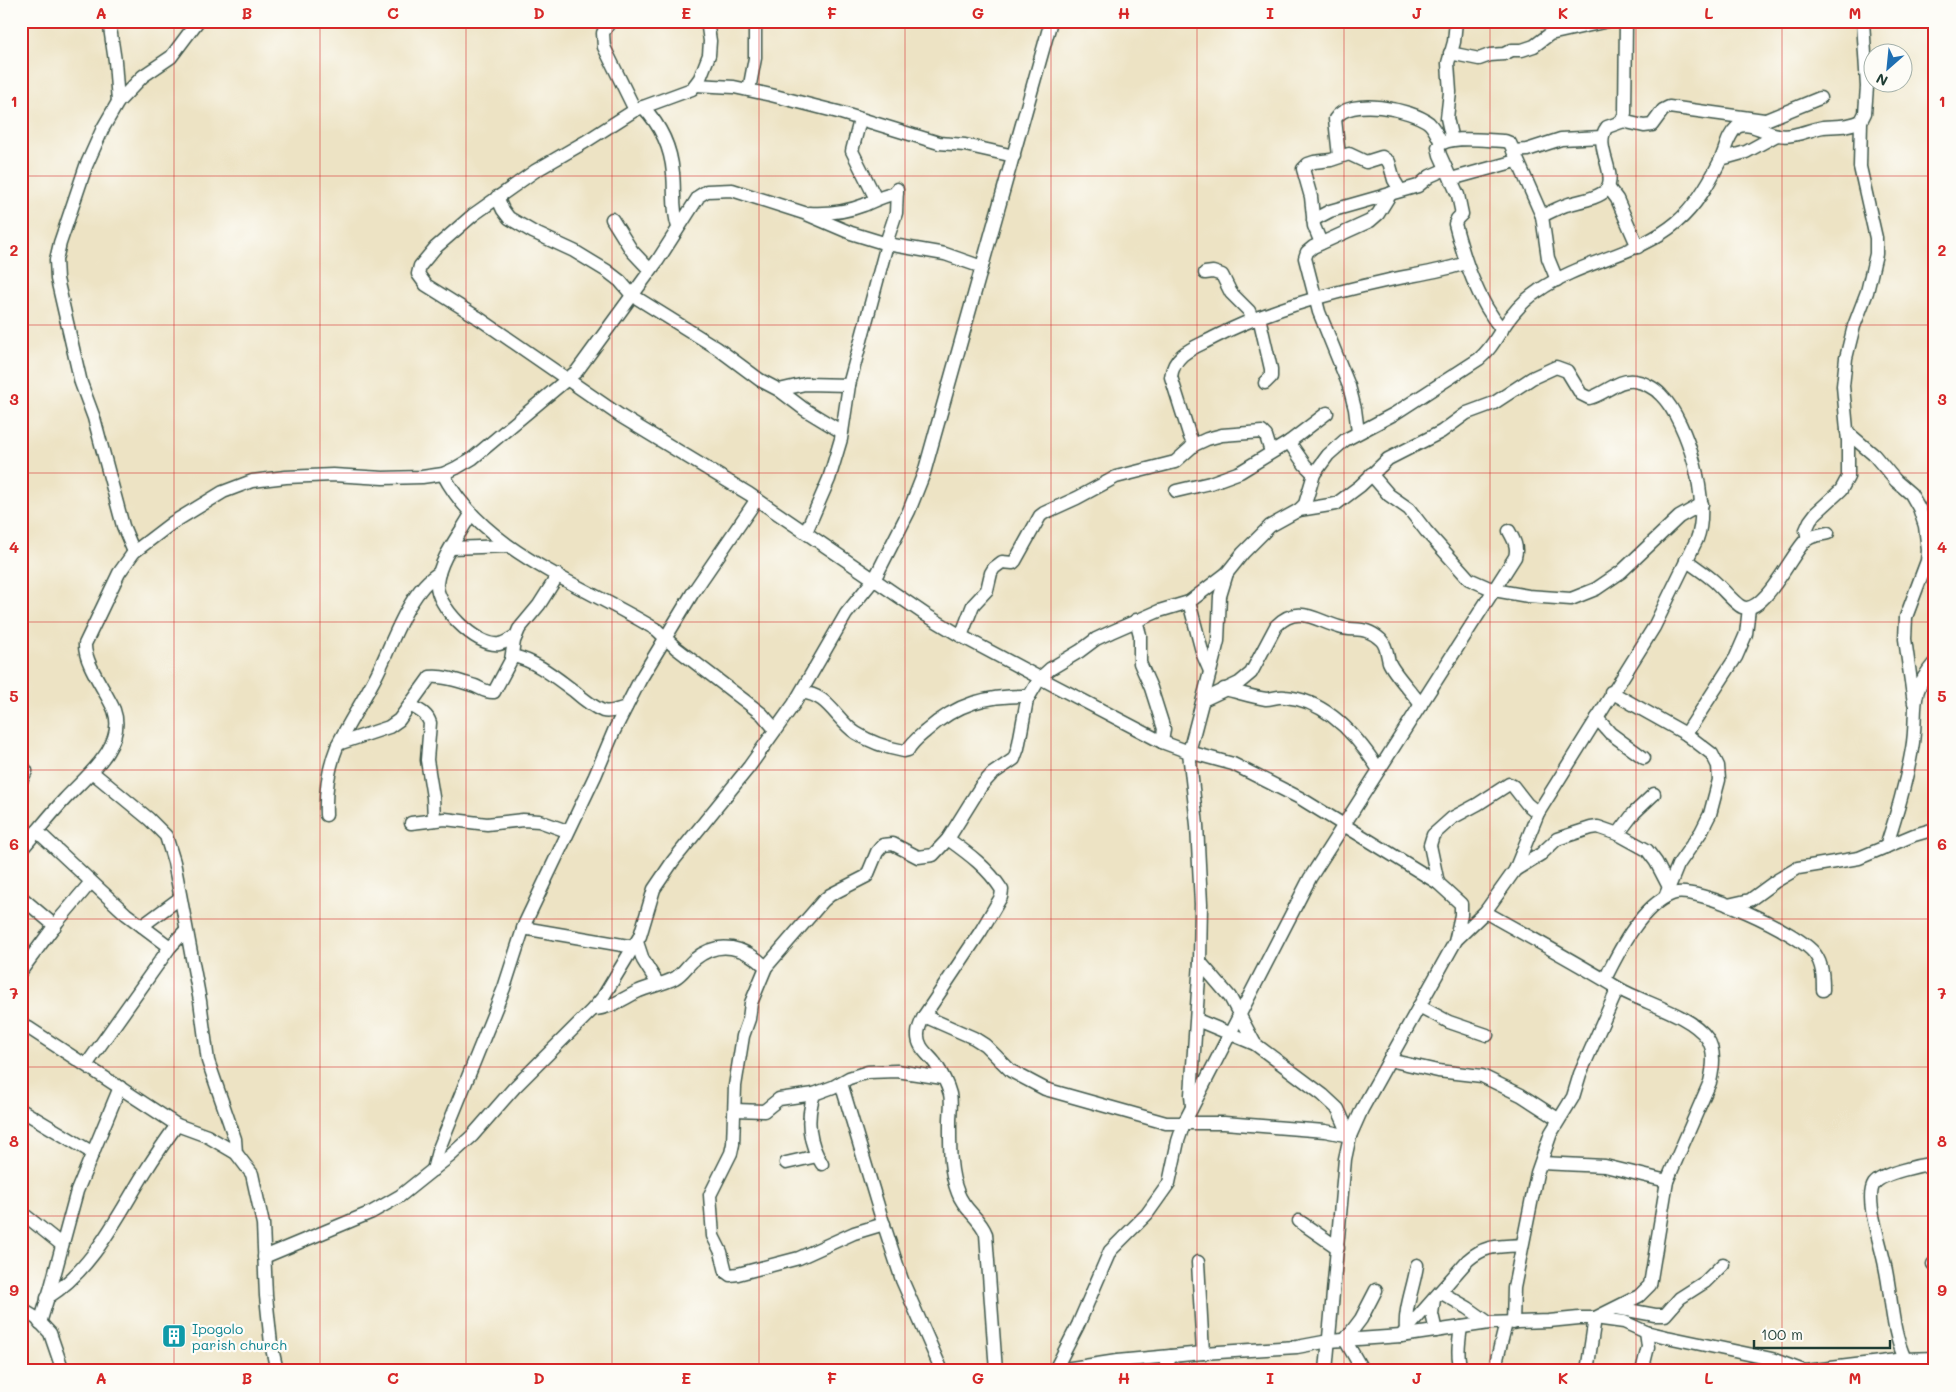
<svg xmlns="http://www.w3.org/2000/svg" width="1956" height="1392" font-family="Mali,sans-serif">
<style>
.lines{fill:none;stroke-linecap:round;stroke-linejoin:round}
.minor-casing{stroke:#3e564a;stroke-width:15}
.minor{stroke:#fff;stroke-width:12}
.grid{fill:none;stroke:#d62828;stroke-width:1;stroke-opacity:0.55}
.labels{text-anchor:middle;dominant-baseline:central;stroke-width:4.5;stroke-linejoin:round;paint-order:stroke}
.culture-label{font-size:14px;fill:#0d838f;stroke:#fdfcf7;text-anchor:start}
.neatline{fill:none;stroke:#d62828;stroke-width:2}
.grid-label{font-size:16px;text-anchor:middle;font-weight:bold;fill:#d62828}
</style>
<rect width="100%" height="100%" fill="#fdfcf7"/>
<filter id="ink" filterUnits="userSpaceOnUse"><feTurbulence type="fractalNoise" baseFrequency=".02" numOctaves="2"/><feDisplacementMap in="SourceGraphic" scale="10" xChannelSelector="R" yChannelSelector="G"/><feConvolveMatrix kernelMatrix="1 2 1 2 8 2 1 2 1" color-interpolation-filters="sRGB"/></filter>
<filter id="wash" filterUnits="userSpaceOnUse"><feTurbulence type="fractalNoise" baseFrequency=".0096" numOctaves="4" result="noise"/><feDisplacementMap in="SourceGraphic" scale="20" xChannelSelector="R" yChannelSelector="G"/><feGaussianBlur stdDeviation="1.12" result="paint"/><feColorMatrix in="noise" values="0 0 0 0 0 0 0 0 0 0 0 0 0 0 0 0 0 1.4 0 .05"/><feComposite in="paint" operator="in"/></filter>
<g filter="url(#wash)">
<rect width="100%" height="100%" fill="#ede3c4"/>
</g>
<g filter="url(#ink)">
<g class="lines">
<defs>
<g id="minor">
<polyline points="109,21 115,61 118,102"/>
<polyline points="610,21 603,33 604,47 635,110"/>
<polyline points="707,21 710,41 709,55 700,78 692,89 635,110 585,142 535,171 473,215 435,248 420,266 418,274 426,285 477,317 622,417 749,494 926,615 961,636 1040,678 1162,742 1189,752 1233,764 1300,798 1438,883 1461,904 1461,915 1455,942 1362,1109 1350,1136 1345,1159 1326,1371"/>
<polyline points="1450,53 1479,59 1490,55 1504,54 1512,50 1522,50 1534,46 1550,34 1608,21"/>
<polyline points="695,85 734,87 771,95 838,112 939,143 965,145 1014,156"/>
<polyline points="749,90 755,58 755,21"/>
<path d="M643,107C660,125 671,148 673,173C675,192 672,209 678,227"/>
<polyline points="860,120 852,151 876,199"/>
<polyline points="1622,121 1644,126 1652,125 1663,110 1669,107 1764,120"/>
<polyline points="1756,124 1820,98"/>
<polyline points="1452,140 1447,118 1450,92 1448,63 1454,42 1456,21"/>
<polyline points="1513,151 1527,150 1561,139 1602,137"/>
<path d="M1339,156L1335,119C1349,96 1411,109 1429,123C1435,129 1438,136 1441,143"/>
<polyline points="1721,159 1746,152 1777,135"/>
<polyline points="1451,179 1516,161"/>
<polyline points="1608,187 1617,199 1638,247"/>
<polyline points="497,197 503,210 509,218 533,232 574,251 607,271 620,281 632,295 717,348 760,380 779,390 804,409 842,432"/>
<path d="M809,213C828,214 846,212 864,205C875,200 885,195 897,193"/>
<path d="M1542,216C1550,212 1558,208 1566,205C1578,201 1598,199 1606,190C1619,174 1592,146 1607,127L1621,122L1625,113L1626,21"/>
<polyline points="612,219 632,251 650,270"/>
<polyline points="1313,220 1330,211 1418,186 1430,176 1446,169"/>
<polyline points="886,243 896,213 897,189"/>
<polyline points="1321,243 1314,226 1311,197 1303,169 1308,164 1314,162 1331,160 1349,154 1366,162 1382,157 1389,162 1394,180 1400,190"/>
<polyline points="1205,273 1213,272 1222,275 1231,293 1249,311 1253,320"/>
<polyline points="1259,317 1271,369 1271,377 1265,383"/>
<path d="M1502,330C1477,299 1465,262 1455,224L1457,219L1462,214L1458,195L1440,155L1438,147C1448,134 1489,141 1505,141L1510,143L1542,216L1548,258L1557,280"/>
<polyline points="779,390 805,384 849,385"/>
<polyline points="1358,432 1355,409 1349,386 1319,312 1305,258 1307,252 1313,247 1370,221 1378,214 1391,193"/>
<polyline points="1847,432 1874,455 1896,481 1911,494 1919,508 1925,526 1928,550 1927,561 1906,617 1905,639 1914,703"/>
<polyline points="1289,442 1305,465 1314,474"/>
<path d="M1194,445L1190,437L1171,377C1174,353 1194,348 1213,338C1267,310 1326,294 1385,281C1412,275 1439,272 1466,263"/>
<path d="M443,474C485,554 583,584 657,630L676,648L762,714L775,729"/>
<polyline points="1371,474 1389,495 1409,509 1426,531 1469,579 1494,590 1528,596 1571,599 1596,589 1621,572 1679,517 1702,504"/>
<polyline points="1176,491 1210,483 1240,472 1289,442 1327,413"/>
<path d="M1299,510L1336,504L1360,486L1388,459L1441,432L1467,413L1494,403L1532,378L1556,367L1567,371L1581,394L1589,398C1604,395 1619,378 1634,381C1643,382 1655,388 1661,395C1688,422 1711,503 1697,539L1654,627L1538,813L1515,870L1485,912L1456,940"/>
<path d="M471,514C459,536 440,558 437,583C435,605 476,647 499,644C505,643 510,639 516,636"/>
<polyline points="806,532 829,479 841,439 849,385 887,244"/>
<polyline points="1808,539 1806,530 1810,521 1816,513 1841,490 1848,477 1848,441 1843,386 1846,358 1854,326 1867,292 1876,254 1876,238 1860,167 1861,121 1865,113 1867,87 1863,21"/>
<polyline points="451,548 508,546"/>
<polyline points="134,552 123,526 94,418 81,383 57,279 56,260 60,243 86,166 103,128 118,102 143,76 171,57 198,21"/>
<path d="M1686,560C1695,567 1705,573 1714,581C1721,587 1735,604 1742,607C1764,616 1793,551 1806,540C1813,535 1821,535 1828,533"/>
<polyline points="1189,602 1203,655 1210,671"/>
<polyline points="1136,620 1140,635 1140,663 1151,688 1164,729 1162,742"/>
<polyline points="961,636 973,605 987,590 991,573 994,568 1002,562 1013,563 1015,561 1040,516 1044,513 1077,498 1116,477 1175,462 1194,445 1207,439 1222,435 1262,432 1266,436 1271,452"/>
<path d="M513,656C536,661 555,677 574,691C582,698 593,707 603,711C611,713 619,709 626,707"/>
<path d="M1224,689C1238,692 1252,697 1266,699C1272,699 1278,696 1285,697C1327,700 1358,737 1379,770"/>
<polyline points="1611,692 1686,734 1712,754 1718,766 1719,780 1710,814 1701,832 1678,865 1665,897"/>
<path d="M801,693C827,692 837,721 856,733C870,742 888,748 904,751L908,750C912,742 919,737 926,731C957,703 988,695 1029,696"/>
<path d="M1203,700L1239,683L1251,673L1276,626C1298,604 1315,620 1339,627C1355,632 1365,625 1381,640C1387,646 1387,655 1389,662C1394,674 1413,693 1421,705"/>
<path d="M410,705C418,710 427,713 430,723L427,760L433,797L434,820"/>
<polyline points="1597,718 1610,733 1644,758"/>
<polyline points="1686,734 1736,657 1746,634 1749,608"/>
<path d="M338,744L389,727L399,720L430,677C443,675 462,682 475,686C482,689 487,693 494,692L511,660L514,641L519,629L539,605L558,575"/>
<polyline points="21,763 26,771 21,781"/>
<polyline points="92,772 149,819 166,836 174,862 200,1001 208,1061 235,1139 236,1153"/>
<path d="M326,815C325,791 329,766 338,744C350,721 364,699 376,676C392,645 408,591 439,573"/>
<polyline points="411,823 445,819 487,824 523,820 539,821 567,831"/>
<polyline points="37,831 126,914 170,947"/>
<polyline points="1618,834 1634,813 1654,794"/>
<path d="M948,839C969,854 988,868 1002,890L1001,897L981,931L924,1016C921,1022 918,1028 918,1034C917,1047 928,1054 935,1063C941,1072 947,1083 950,1094C952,1102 950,1112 950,1121C950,1145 949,1171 958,1193C964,1210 980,1218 986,1234L996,1371"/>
<path d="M1886,847C1897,814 1906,783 1912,749C1919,711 1906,696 1935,662"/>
<path d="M21,850C36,833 49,816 64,800C85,777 127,746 114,710C106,691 84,663 85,644L119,573L134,552L172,523L223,492L252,481L286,477L333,475L383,478L422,477L443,474L456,468L473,458L577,371L658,260L699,196L707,191L732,190L804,213L851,233L887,244L945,254L982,267"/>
<polyline points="1515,870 1541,854 1557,839 1591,828 1598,827 1618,834 1647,850 1656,862 1669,887"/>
<polyline points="1438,883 1430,845 1433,835 1452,818 1478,804 1509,784 1513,786 1527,804 1538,813"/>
<polyline points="21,897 55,926"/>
<polyline points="1728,905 1750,900 1776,881 1798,868 1859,858 1914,835 1935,829"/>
<path d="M1485,912C1529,937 1574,961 1618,988C1643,1003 1690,1014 1707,1038C1716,1051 1713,1068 1710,1082L1667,1181L1650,1285L1639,1296L1595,1318L1587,1371"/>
<polyline points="142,926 180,898"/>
<polyline points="523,928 634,947"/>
<polyline points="637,942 643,960 658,984"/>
<polyline points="1200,962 1230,997 1255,1044"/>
<polyline points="21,971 58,921 91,882"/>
<path d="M1605,979C1619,951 1641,906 1672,894C1696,884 1800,933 1815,954C1823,965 1823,978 1823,990"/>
<polyline points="1419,1006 1449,1022 1487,1035"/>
<path d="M593,1009C610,1009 624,998 639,991C651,986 664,984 675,978C683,974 688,964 695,959C719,939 745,947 766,967"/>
<polyline points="924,1016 974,1038 985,1045 1011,1071 1045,1089 1166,1123 1224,1123 1325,1131 1350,1136"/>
<polyline points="1197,1020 1255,1044 1323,1095 1338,1109 1350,1136"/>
<polyline points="21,1023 177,1125 207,1136 236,1153 252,1174 263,1224 266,1296 271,1344 277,1371"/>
<polyline points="1389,1060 1438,1071 1482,1076 1521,1095 1558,1119"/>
<polyline points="87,1064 170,947 186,930"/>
<polyline points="841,1083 881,1216 902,1280 942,1371"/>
<path d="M814,1094C806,1119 808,1142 822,1164"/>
<path d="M1192,1106L1191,1095L1200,962L1201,904L1197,825L1189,752L1215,653L1218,641L1220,596L1227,573L1243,553L1270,526L1299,510L1305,504L1314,474L1328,455L1345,440L1394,414L1479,359C1490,350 1495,340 1502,329C1511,315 1524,300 1538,291C1582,260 1637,256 1677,222C1696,206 1709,183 1720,161C1726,149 1727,136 1737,127C1751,121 1764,133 1778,135C1793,138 1808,130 1823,127C1836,126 1849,127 1861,121"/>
<polyline points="21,1110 93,1153"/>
<polyline points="735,1110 764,1111 779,1099 814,1094 833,1087 849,1078 868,1072 897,1071 943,1078"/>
<polyline points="786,1163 817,1156"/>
<polyline points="1541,1163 1605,1166 1667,1181"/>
<polyline points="433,1170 438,1151 504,988 525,923 595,776 614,731 640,680 692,594 757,499"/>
<polyline points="21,1212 62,1245"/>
<polyline points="1299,1221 1338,1248"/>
<polyline points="884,1224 854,1233 799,1258 738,1274 730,1275 726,1272 721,1252 713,1236 710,1195 731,1153 733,1144 735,1086 743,1036 749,1019 751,1003 766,967 823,901 830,895 867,876 877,852 883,845 893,844 918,857 933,855 948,839 981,786 992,774 1014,759 1018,748 1027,700 1040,678 1050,669 1080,651 1096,639 1111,632 1159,611 1189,602 1227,573"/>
<polyline points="264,1257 372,1212 400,1196 450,1156 472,1136 514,1088 593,1009 603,997 640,936 654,889 673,861 749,767 794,704 846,614 875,578 909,511 924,473 1051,21"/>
<polyline points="1198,1262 1203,1353"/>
<polyline points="1933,1264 1935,1262"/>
<polyline points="1440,1292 1468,1308 1489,1323"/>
<path d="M47,1298C93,1269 117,1217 145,1172C155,1156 166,1140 177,1125"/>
<polyline points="1434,1299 1432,1314 1436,1331"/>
<polyline points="1617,1308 1655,1315 1665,1315 1680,1298 1705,1282 1723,1264"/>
<polyline points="21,1309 36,1318 50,1333 63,1371"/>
<polyline points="40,1323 51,1287 77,1191 120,1087"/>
<polyline points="1513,1323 1514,1288 1537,1173 1551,1133 1573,1097 1580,1074 1618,988"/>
<path d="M1461,1327C1459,1342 1456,1357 1462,1371"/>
<path d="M1406,1330C1404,1308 1414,1287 1417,1265"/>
<path d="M1401,1336L1468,1260C1487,1244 1499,1247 1522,1245"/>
<path d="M1905,1359C1891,1329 1892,1297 1885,1266C1882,1247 1864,1199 1874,1184C1882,1173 1921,1165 1935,1163"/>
<path d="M1055,1370L1078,1325L1110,1251L1147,1214L1169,1183L1178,1141L1184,1123L1310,878L1515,557C1518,547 1514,540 1509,531"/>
<polyline points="1052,1371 1117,1361 1203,1353 1297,1347 1329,1341 1401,1336 1489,1323 1549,1321 1579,1318 1595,1318 1624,1322 1646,1332 1667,1337 1772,1359 1804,1371"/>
<polyline points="1164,1371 1171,1356"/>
<polyline points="1363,1371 1345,1340 1361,1319 1376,1290"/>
<polyline points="1494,1371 1506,1323"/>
<polyline points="1642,1371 1648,1347 1646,1332"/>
<polyline points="1806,1371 1905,1359 1935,1358"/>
</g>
</defs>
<!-- minor casing -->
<use href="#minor" class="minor-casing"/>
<!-- minor -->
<use href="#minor" class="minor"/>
</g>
</g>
<!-- grid -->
<path class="grid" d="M174,21V1371M320,21V1371M466,21V1371M612,21V1371M759,21V1371M905,21V1371M1051,21V1371M1197,21V1371M1344,21V1371M1490,21V1371M1636,21V1371M1782,21V1371M21,176H1935M21,325H1935M21,473H1935M21,622H1935M21,770H1935M21,919H1935M21,1067H1935M21,1216H1935"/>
<!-- icons -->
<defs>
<symbol id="building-square" viewBox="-11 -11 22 22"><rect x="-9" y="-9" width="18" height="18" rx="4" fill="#0f9aa8" stroke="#fdfcf7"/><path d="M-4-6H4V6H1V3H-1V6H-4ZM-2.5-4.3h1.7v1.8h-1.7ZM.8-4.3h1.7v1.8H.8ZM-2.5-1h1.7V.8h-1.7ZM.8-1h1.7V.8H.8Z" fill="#fff"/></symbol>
</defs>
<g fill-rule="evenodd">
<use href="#building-square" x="160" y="1322" width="28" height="28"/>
</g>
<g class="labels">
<!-- culture labels -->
<g class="culture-label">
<text x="192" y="1328">Ipogolo<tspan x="192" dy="16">parish church</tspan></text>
</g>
</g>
<!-- margin -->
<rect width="1956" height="1392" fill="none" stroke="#fdfcf7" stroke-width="55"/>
<!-- north arrow -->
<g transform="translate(1888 68) rotate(207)"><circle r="24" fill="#fdfcf7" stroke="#a4b0a9"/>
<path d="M0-4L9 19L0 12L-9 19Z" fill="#1f6fb2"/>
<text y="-8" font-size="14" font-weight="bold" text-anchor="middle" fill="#1f3d34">N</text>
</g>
<!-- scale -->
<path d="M1754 1340v8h136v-8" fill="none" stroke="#1f3d34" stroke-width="2.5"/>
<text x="1761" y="1340" font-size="15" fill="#1f3d34" stroke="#fdfcf7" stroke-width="4" paint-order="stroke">100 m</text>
<rect x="28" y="28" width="1900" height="1336" class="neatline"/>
<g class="grid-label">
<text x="101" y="19">A</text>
<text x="247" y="19">B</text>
<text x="393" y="19">C</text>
<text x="539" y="19">D</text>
<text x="686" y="19">E</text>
<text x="832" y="19">F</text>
<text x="978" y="19">G</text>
<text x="1124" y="19">H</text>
<text x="1270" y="19">I</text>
<text x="1417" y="19">J</text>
<text x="1563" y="19">K</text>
<text x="1709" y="19">L</text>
<text x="1855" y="19">M</text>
<text x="14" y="107">1</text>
<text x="1942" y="107">1</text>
<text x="14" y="256">2</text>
<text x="1942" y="256">2</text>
<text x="14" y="405">3</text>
<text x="1942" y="405">3</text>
<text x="14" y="553">4</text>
<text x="1942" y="553">4</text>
<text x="14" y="702">5</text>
<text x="1942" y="702">5</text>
<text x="14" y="850">6</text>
<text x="1942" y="850">6</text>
<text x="14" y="999">7</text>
<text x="1942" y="999">7</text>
<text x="14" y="1147">8</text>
<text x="1942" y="1147">8</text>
<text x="14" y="1296">9</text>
<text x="1942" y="1296">9</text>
<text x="101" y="1384">A</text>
<text x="247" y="1384">B</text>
<text x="393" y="1384">C</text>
<text x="539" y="1384">D</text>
<text x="686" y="1384">E</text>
<text x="832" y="1384">F</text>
<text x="978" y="1384">G</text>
<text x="1124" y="1384">H</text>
<text x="1270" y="1384">I</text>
<text x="1417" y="1384">J</text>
<text x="1563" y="1384">K</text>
<text x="1709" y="1384">L</text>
<text x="1855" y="1384">M</text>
</g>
</svg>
